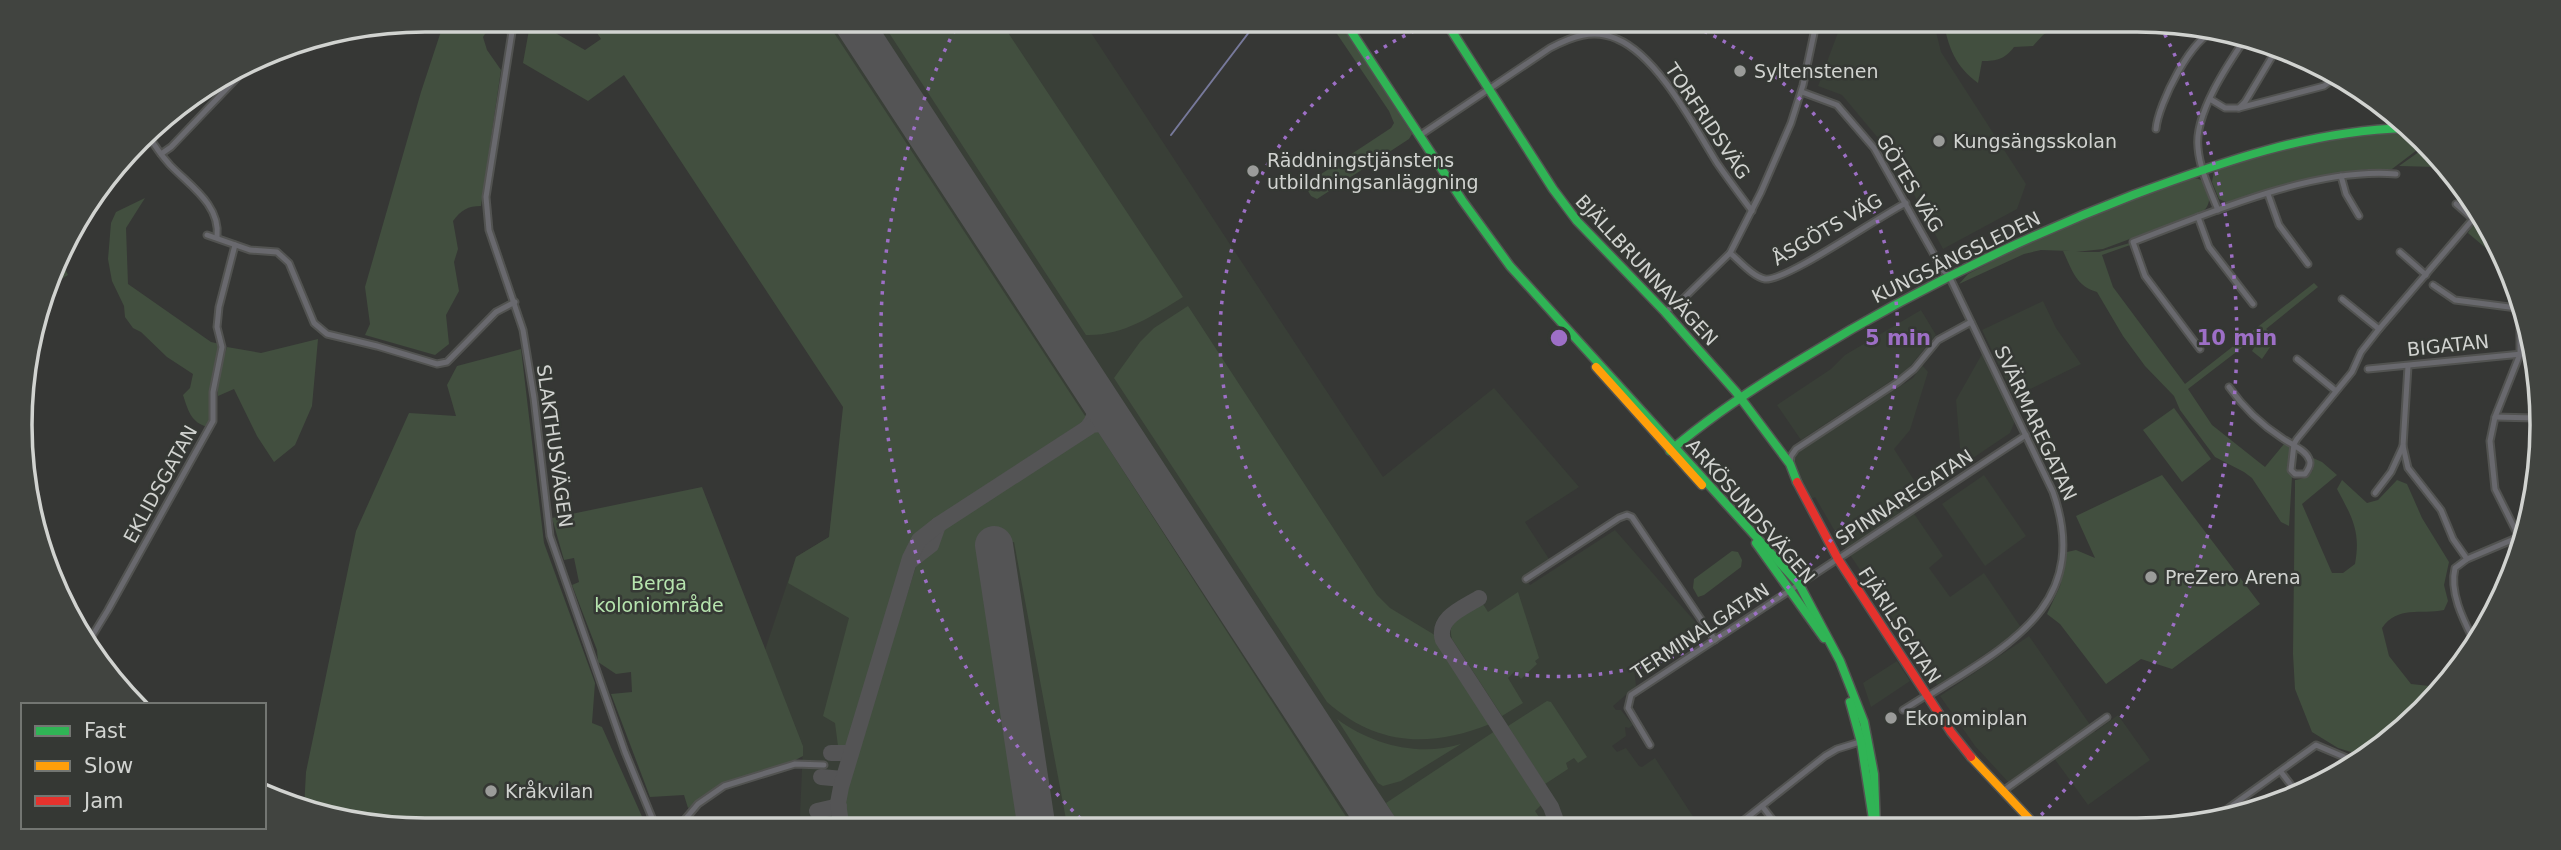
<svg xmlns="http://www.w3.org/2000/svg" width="2561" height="850" font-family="'DejaVu Sans',sans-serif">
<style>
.built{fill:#393f37}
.green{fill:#424f3f}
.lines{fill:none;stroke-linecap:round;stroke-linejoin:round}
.stream{stroke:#77799b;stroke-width:2}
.taxiway{stroke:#545455;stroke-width:16}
.runway{stroke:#545455;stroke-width:38}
.street-casing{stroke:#525351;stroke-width:9}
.fast-casing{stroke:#525351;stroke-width:11}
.slow-casing{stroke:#525351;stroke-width:11}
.jam-casing{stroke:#525351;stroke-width:11}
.street{stroke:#69696e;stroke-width:5}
.fast{stroke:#30b455;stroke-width:8}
.slow{stroke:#ff9f0a;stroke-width:8}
.jam{stroke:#e5322d;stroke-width:8}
.ring{fill:none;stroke:#9d6fc6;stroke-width:3.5;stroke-dasharray:3.5 7}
.poi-dot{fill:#9b9c9a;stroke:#353834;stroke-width:2.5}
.labels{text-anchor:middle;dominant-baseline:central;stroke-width:5;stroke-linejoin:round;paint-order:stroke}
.poi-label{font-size:19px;fill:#d1d3d0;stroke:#353834;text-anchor:start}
.street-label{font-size:19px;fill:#d1d3d0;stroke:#353834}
.park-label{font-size:19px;fill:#b6e4ae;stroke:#353834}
.rim{fill:none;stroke:#d1d3d0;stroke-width:3.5}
.centre{fill:#9d6fc6;stroke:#353834;stroke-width:3.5}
.ring-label{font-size:21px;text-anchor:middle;font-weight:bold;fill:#9d6fc6;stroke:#353834;stroke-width:5;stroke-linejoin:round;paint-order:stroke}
</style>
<rect width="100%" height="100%" fill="#363735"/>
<!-- built -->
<g class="built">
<polygon points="588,19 1082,19 1383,477 1494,388 1579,487 1525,522 1549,559 1524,576 1530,585 1615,530 1698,625 1634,667 1636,686 1613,706 1616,710 1621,710 1633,725 1629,728 1625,727 1626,736 1612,746 1617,752 1626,748 1639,766 1642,767 1655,758 1694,818 1693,819 1697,828 803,830 800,815 803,746 765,650 796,557 829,537 844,407"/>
<polygon points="1843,19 1933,19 1941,52 2026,184 2017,209 1943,249 1894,157 1842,95 1818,86"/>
<polygon points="2043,301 2056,328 2081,364 2014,397 1982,330"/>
<polygon points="1921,310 1936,335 1906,371 1801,440 1777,405 1831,369 1845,355"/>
<polygon points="1982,354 2015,421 2010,433 1970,460 1960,448 1956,400"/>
<polygon points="1922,365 1928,372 1910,430 1894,449 1921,491 1906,502 1943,556 1929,568 1950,597 1984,573 2022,629 1938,686 1840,540 1815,497 1811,499 1794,468 1794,460 1800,450 1913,378"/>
<polygon points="1984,475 2026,536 1985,566 1942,504"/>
<polygon points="2029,636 2095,732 2118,715 2150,760 2088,805 2051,754 2010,784 1975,746 1940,696"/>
<polygon points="1897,661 1910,681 1871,707 1863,683"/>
</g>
<!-- green -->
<g class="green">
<path d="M445,19H502C496,26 488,28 483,37L487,50L501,70L481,206C468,206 461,210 453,221L458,249L454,262L459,291L446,315L449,344L435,355L365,335L370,324L365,287L421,92Z"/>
<polygon points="531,19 585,50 601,39 588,19 825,19 1087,419 977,491 915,536 852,732 849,747 838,746 835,723 823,716 849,618 788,583 796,557 829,537 843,407 624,75 588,101 523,63"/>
<path d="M880,19H999L1183,297C1152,316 1123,336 1086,335Z"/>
<polygon points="1327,19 1339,19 1412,134 1409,139 1317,199 1311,196 1305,186 1309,182 1391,128 1394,123 1389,111"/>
<path d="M1943,19H2068L2043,35L2033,46L2014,47C2005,59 1997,61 1982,61L1978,83C1955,66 1948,47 1943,19Z"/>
<path d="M2391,133H2410L2421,147L2392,169H2368L2300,181L2228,203L2219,199L2212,182L2214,171C2269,148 2331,137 2391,133Z"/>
<polygon points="2423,149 2441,170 2440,180 2437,167 2399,166"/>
<path d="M2188,178C2192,178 2197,178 2201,180C2212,187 2212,206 2202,212L2103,249L2076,252H2099L2133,242V244L2102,255L2113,287L2185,384L2314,283L2318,287L2266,329L2277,337L2262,359L2252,351L2265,330L2188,389L2212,425L2265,467L2284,444L2283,439L2294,444L2289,526L2281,522L2252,478L2244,472L2215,457L2180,410L2174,396L2145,366L2123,336L2097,292C2076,286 2072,270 2063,251H2070L2041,250L2024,254L1959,284L1968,274L2041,236Z"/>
<path d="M145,198L126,228L128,284L211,342L220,344L212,419L208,427C191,423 188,410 183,395L190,388L193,374L167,357L141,332L133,328L125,317L124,306L112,281L108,259L111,223L116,212Z"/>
<polygon points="2472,226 2489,227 2500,260 2468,233"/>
<polygon points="59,253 60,259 68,275 48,287"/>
<path d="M1188,306L1377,595L1390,608L1443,640L1439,643L1490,724C1430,748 1377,746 1327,702L1114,378L1140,342L1154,328Z"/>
<polygon points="318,339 312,406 295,445 274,462 257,436 234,389 218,396 217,379 227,347 261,353"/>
<polygon points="521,349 544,543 595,683 592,723 602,727 648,830 425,831 320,817 304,809 306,772 356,531 409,413 456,416 447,385 457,366"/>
<polygon points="2174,408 2211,459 2182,482 2143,430"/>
<polygon points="1095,427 1354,829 1068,830 1014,542 979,547 1022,830 847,830 844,794 917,563 932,551 944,526 1002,485"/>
<path d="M2313,458L2322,462L2337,475L2302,504L2332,573H2343L2355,564C2361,531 2352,517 2337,489L2342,480L2367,503L2378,500L2397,480L2407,484L2422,518L2449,562L2444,585L2448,601L2444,610C2420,615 2398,605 2382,628L2389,656L2411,684L2439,687L2404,730L2364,756L2338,748L2312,732L2295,689L2293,654L2295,487V480C2309,478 2316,472 2313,458Z"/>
<polygon points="2162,475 2260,604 2172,669 2141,659 2106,684 2060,624 2047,614 2060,586 2067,552 2076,550 2095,558 2076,516"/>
<polygon points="702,487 803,746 803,756 784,766 728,782 688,808 684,795 650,797 611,694 632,692 631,672 616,674 598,662 597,650 572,585 579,582 574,558 564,560 552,518"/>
<polygon points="1732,551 1738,552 1742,560 1741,567 1704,595 1698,597 1693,588 1694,579"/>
<path d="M1518,592L1539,658L1535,661L1537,664L1521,679L1515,671L1508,678L1523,703L1502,716L1452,639C1446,619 1466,611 1481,601L1488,612Z"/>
<polygon points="1547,701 1551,702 1587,757 1578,763 1574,758 1566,763 1568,769 1545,784 1508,726"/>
<path d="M1337,719C1372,745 1419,757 1461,744L1401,781L1383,786L1378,783Z"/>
<polygon points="1495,731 1542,804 1535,811 1547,829 1402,829 1386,803"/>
</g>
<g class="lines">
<!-- stream -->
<polyline class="stream" points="1171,135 1259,19"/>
<!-- taxiway -->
<g class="taxiway">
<path d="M1077,366C1088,384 1106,408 1087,428"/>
<polyline points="909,562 931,545 938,525"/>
<path d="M1479,598C1463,608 1436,618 1443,640L1551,807L1559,829"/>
<polyline points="831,753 851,753"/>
<polyline points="821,777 843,779"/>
<polyline points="817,811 839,806"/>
<polyline points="819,828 841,824"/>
<path d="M842,830L838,803L841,787L910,558L919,540L938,525L1092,425C1115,420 1125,440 1137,456"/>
</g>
<!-- runway -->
<g class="runway">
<polyline points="851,19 1380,829"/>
<polyline points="994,545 1037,830"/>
</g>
<defs>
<g id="street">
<polyline points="507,19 511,33"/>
<polyline points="514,19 486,197 489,230 523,330 534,398 550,536 625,752 657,830"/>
<polyline points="2221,30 2242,44"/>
<path d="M1802,92L1837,105L1874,148L1942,269L1949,276L2053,492C2092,604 2009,645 1928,696"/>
<polyline points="2210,99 2225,108 2239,108 2245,102 2276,50"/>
<polyline points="2239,108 2324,86 2328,83 2328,76"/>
<path d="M2156,129C2158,105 2192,34 2218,30"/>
<path d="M147,133C154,145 161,155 170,165C189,185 221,205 217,237"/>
<path d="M1419,136L1550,48C1571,37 1593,28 1617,39C1658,56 1694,126 1717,163C1728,179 1740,195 1752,211"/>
<polyline points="161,154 171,147 254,60"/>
<polyline points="2341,176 2346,194 2359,216"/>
<polyline points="2268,194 2279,225 2308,264"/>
<polyline points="2456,204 2473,219 2488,224"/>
<path d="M2218,210C2210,190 2200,170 2198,148C2194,114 2228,64 2247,36"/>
<polyline points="2198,217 2209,247 2253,304"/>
<polyline points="207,235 250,250 277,252 289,263 314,323 327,334 377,346 437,364 447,362 496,312 515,302"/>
<polyline points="2400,252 2426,275"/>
<path d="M1730,253C1740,261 1753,277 1765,279C1785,282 1881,215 1906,203"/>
<polyline points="2433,285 2455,300 2517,308"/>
<polyline points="2342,299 2379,329"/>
<polyline points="1665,312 1684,298 1730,253 1761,192 1791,123 1803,85 1817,19"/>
<polyline points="2520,319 2520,354 2495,417 2490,441 2495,489 2522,543"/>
<path d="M2200,349L2145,276L2133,242C2209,213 2314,167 2396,174"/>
<polyline points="2297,359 2336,391"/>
<polyline points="2408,366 2403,446 2408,468 2441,510 2453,539 2467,559"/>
<polyline points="2368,369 2532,353"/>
<path d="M2229,387C2243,407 2262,425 2282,438C2290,444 2305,449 2309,459C2312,464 2308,470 2305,474H2295L2291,470L2294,444L2297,439L2352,372L2361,352L2379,329L2479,212"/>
<polyline points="2495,417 2535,418"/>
<polyline points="1790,464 1791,456 1796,449 1898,382 1914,369 1938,340 1971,322"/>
<polyline points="2375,493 2391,472 2403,446"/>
<polyline points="1526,579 1619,518 1627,515 1632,517 1715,640"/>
<path d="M2475,643C2464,621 2449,593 2455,568L2467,559L2526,534"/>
<polyline points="86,646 108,610 213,421 213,392 222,347 217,327 219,307 235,245"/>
<polyline points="1903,710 1927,695"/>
<polyline points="1650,745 1628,708 1631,695 2026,435"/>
<polyline points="2281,772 2298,794"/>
<polyline points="2003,791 2107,717"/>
<polyline points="1762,806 1779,828"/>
<polyline points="2185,827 2226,810 2316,745 2356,762"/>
<polyline points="1734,828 1825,756 1837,749 1863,741"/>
<polyline points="676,830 698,804 724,786 795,764 824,765"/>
</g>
<g id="fast">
<polyline points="1343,19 1462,200 1510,266 1799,584 1840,661 1864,722 1874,774 1876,828"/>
<polyline points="1444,19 1553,189 1577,221 1665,312 1736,392 1790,464 1797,482"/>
<path d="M1670,451C1712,415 1758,385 1805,357C1909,293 2019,239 2133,195C2222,162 2309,131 2405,128"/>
<polyline points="1756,543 1824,638"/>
<polyline points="1850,702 1861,742 1873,819"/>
</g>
<g id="slow">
<polyline points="1596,367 1702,485"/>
<polyline points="1971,757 2038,828"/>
</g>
<polyline id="jam" points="1797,482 1838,559 1951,732 1971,757"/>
</defs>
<!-- street casing -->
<use href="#street" class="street-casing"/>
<!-- fast casing -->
<use href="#fast" class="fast-casing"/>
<!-- slow casing -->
<use href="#slow" class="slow-casing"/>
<!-- jam casing -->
<use href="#jam" class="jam-casing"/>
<!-- street -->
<use href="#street" class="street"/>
<!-- fast -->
<use href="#fast" class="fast"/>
<!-- slow -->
<use href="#slow" class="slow"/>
<!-- jam -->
<use href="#jam" class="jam"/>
</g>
<!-- distance rings -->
<g class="ring">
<path d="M1675 19A339 339 0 1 1 1443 19"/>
<path d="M1088 826A678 678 0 0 1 960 20M2160 25A678 678 0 0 1 2030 826"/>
</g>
<!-- markers -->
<g class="poi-dot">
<circle cx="1740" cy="71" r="7"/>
<circle cx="1939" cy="141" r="7"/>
<circle cx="1253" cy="171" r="7"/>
<circle cx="2151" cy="577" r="7"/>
<circle cx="1891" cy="718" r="7"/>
<circle cx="491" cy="791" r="7"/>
</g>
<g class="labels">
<!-- poi labels -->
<g class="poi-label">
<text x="1754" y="71">Syltenstenen</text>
<text x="1953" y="141">Kungsängsskolan</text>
<text x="1267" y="160">Räddningstjänstens<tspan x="1267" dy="22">utbildningsanläggning</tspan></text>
<text x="2165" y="577">PreZero Arena</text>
<text x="1905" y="718">Ekonomiplan</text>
<text x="505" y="791">Kråkvilan</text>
</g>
<!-- street labels -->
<g class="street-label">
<text transform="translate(1708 121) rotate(56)">TORFRIDSVÄG</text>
<text transform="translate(1910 183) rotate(59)">GÖTES VÄG</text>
<text transform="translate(1827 229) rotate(-30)">ÅSGÖTS VÄG</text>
<text transform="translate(1956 257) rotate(-26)">KUNGSÄNGSLEDEN</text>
<text transform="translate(1647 270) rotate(47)">BJÄLLBRUNNAVÄGEN</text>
<text transform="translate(2448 345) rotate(-6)">BIGATAN</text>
<text transform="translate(2036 423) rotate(65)">SVÄRMAREGATAN</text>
<text transform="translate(555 446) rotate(82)">SLAKTHUSVÄGEN</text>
<text transform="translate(160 484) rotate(-61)">EKLIDSGATAN</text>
<text transform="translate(1904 497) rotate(-33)">SPINNAREGATAN</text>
<text transform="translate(1751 511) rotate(49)">ARKÖSUNDSVÄGEN</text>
<text transform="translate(1900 625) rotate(57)">FJÄRILSGATAN</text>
<text transform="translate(1700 631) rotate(-33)">TERMINALGATAN</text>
</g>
<!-- park labels -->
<g class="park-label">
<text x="659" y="583">Berga<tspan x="659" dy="22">koloniområde</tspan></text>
</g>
</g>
<!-- crop -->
<path d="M0 0H2561V850H0ZM425 32H2137A393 393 0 0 1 2530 425V425A393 393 0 0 1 2137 818H425A393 393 0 0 1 32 425V425A393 393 0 0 1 425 32Z" fill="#414440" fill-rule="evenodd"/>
<path class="rim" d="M425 32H2137A393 393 0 0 1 2530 425V425A393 393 0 0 1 2137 818H425A393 393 0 0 1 32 425V425A393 393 0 0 1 425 32Z"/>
<circle cx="1559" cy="338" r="10" class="centre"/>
<g class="ring-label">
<text x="1898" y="345">5 min</text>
<text x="2237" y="345">10 min</text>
</g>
<!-- legend -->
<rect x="21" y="703" width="245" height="126" fill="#353834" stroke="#737672" stroke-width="2"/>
<rect x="35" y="726" width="35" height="10" fill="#30b455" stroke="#737672" stroke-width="2"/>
<text x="84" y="738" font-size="21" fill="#d1d3d0">Fast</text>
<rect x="35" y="761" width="35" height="10" fill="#ff9f0a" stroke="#737672" stroke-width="2"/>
<text x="84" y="773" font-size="21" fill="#d1d3d0">Slow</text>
<rect x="35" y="796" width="35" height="10" fill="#e5322d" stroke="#737672" stroke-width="2"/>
<text x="84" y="808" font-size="21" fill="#d1d3d0">Jam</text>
</svg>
